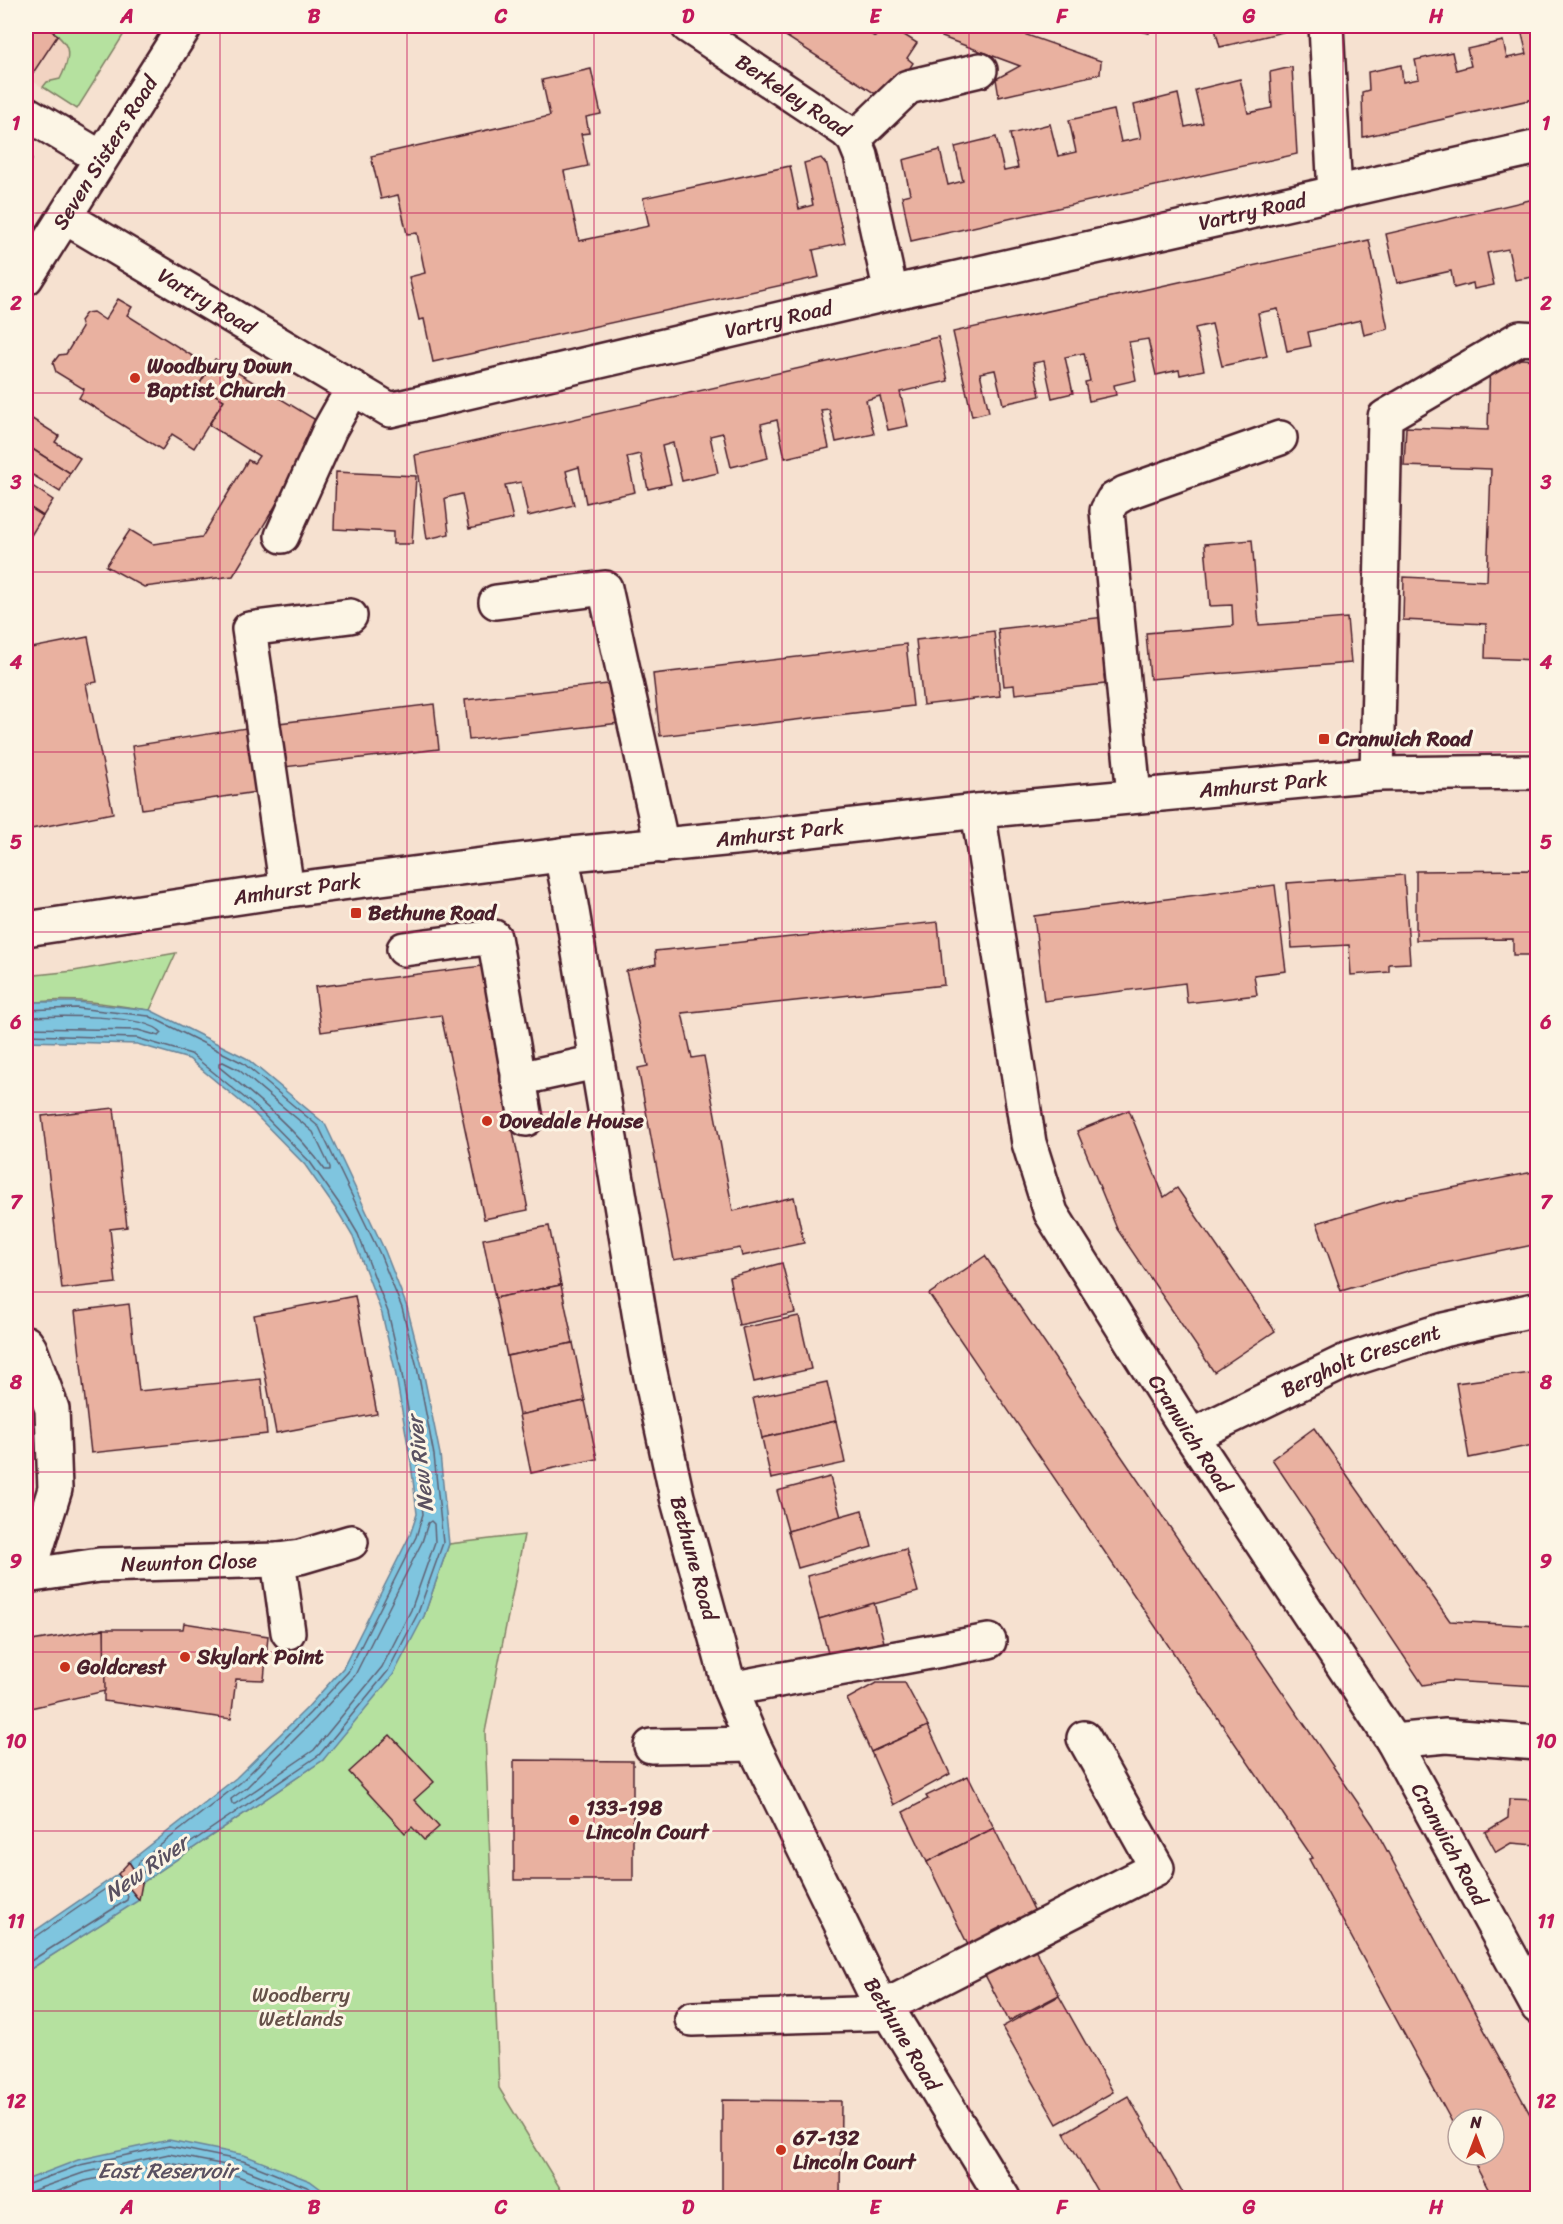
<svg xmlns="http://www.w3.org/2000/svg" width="1563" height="2224" font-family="Sriracha,sans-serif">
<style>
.built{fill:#f2d3c2}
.green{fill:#b5e19f;stroke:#808065;stroke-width:1.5}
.water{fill:#7fc5df;stroke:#6a8397;stroke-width:1.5}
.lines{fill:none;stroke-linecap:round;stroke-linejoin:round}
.shore{stroke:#5f6173;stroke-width:1.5}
.building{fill:#e9b1a0;stroke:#4a1f2b;stroke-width:1.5}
.minor-casing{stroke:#4a1f2b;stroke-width:38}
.major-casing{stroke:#4a1f2b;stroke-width:38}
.highway-casing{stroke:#4a1f2b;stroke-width:38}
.minor{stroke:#fcf5e5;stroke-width:33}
.major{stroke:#fcf5e5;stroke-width:33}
.highway{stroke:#fcf5e5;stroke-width:33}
.grid{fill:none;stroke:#c2185b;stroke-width:1.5;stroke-opacity:0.55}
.poi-dot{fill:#c8321e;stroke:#fcf5e5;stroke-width:2}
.labels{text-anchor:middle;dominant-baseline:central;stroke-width:6;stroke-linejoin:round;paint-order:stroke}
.street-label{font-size:21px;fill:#4a1f2b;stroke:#fcf5e5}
.poi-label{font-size:21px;font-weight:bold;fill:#4a1f2b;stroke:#fcf5e5;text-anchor:start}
.park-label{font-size:21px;fill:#655048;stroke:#fcf5e5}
.water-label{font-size:22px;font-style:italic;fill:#5a5161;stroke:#fcf5e5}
.neatline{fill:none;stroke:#c2185b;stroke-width:2}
.grid-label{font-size:20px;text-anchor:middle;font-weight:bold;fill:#c2185b}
</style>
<rect width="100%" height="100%" fill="#f6e1d0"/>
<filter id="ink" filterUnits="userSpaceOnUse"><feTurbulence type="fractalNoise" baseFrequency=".0167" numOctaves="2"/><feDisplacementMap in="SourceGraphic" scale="12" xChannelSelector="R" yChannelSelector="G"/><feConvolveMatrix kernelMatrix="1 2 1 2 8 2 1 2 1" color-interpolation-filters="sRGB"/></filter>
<g filter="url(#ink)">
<!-- built -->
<polygon class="built" points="26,26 129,26 77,109 26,77"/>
<!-- green -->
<g class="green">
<path d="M44,26H129L77,109L43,87L47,82L60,79C75,50 68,41 44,26Z"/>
<path d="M176,953L150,1010C110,1005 66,995 26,1004V976L74,971Z"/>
<polygon points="524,1535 485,1732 499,2088 566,2198 26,2198 26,1972 138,1900 142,1883 323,1760 424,1616 449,1544"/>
</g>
<!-- water -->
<g class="water">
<polygon points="37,1002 76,1002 150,1010 246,1058 325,1124 385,1251 407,1307 422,1366 440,1454 449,1544 424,1616 393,1675 323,1760 142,1883 129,1862 236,1778 306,1709 343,1668 410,1535 417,1514 411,1463 395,1370 382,1314 353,1237 340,1215 305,1165 253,1112 189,1059 137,1044 26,1041 26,1004"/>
<polygon points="118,1874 139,1900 26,1972 26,1937"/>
<polygon points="169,2140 244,2155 310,2181 333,2198 26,2198 26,2180 78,2160"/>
</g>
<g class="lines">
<!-- shore -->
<g class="shore">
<polyline points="26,1010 76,1008 149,1016 243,1063 319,1127 380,1254 402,1308 417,1367 434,1455 443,1543 418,1613 388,1671 319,1755 145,1874 138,1865 139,1862 240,1783 310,1713 348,1672 416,1537 423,1514 417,1462 401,1369 388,1312 358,1234 345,1212 310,1162 257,1108 191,1054 137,1038 26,1035"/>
<path d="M26,1017C52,1016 146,1013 162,1033L159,1036L138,1030L26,1028"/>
<path d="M223,1062L239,1070L313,1132L330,1167V1170H325C297,1130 257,1098 219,1067V1063Z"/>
<polygon points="431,1521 434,1524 435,1542 411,1610 382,1667 314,1750 235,1804 232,1804 231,1799 246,1788 315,1719 355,1675 422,1542 428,1523"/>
<polyline points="26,1941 31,1940 114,1883 118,1884 128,1896 127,1900 26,1964"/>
<polyline points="26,2185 80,2165 169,2146 243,2161 307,2187 323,2198"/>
<polyline points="26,2193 83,2173 169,2154 241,2168 303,2193 310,2198"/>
<polyline points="40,2198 85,2181 169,2163 238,2176 293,2198"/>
</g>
</g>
<!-- building -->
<g class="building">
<polygon points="34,26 44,26 58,35 31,76 26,73 26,38"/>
<polygon points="770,26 863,26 861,28 875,37 883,26 890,26 917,43 907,58 913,63 888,102"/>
<polygon points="946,26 1001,26 1101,61 1100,74 999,97 996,79 1020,66 942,37"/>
<polygon points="1107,26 1122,26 1121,32 1106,29"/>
<polygon points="1134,26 1151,26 1149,33 1133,29"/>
<polygon points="1229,26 1283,26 1283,32 1220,47 1215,29"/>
<polygon points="1404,26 1454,26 1454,28"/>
<polygon points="1520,26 1538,26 1538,98 1363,137 1362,92 1369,90 1368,72 1401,65 1403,82 1419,79 1415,60 1452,52 1456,70 1471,66 1467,49 1503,41 1507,58 1527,54"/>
<polygon points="1292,67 1297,154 911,241 902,196 910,194 903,160 940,150 948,185 963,181 955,147 996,137 1004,171 1018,168 1010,134 1050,124 1058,156 1076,152 1069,120 1114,110 1121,142 1141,138 1134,105 1178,94 1185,127 1203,123 1195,90 1240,79 1248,113 1272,108 1270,72"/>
<polygon points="591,69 601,114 586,117 589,133 581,134 588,166 564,171 579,241 649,226 643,198 790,166 799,209 813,205 804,163 821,158 827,165 845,243 813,250 819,277 433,362 424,319 419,320 409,277 425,273 417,233 407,234 398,195 381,199 371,156 550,116 542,80"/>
<polygon points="26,146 29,149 32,160 26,171"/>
<polygon points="1538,198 1538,264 1531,265 1533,277 1515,280 1508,249 1487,253 1494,285 1474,289 1473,283 1454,288 1451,271 1397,283 1386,234"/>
<polygon points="1369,240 1388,329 1364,335 1361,320 1308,332 1311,346 1287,351 1278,309 1258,313 1267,356 1222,366 1212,324 1195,328 1204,370 1180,375 1179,370 1156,375 1148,339 1129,342 1136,380 1114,385 1116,395 1089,401 1085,382 1090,381 1084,353 1065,357 1073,393 1052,398 1044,361 1033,363 1040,396 1003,404 995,370 980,373 989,412 972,416 953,332"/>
<polygon points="118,299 132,307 127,315 210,367 199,385 224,400 194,448 172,434 162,450 79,398 84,389 56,372 53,363 59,355 66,354 82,328 80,321 86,313 93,312 105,320"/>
<polygon points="938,337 948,381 900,392 908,426 888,430 880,396 866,400 874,434 836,442 829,409 821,410 829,448 785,458 777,420 761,424 768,458 731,467 723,433 710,436 718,473 682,481 673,443 662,446 671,484 648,489 640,454 627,457 635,492 586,503 579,467 566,471 574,505 528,516 521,482 505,485 513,519 469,529 462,494 445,498 449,534 427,539 415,455"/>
<polygon points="1490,357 1538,360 1538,660 1485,658 1486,624 1403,620 1404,577 1487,581 1491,469 1404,466 1406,427 1488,430"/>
<polygon points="215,359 324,425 233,576 144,587 106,566 130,530 153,544 202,537 248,460 254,463 259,456 209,425 224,400 199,385"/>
<polygon points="26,415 59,436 55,442 80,458 70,473 26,445"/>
<polygon points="26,445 70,473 60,492 33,475 30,479 26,476"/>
<polygon points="336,472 416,476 412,544 393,544 393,532 334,529"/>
<polygon points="26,476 30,479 28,483 53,500 43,516 26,505"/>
<polygon points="26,505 43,516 30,537 26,535"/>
<polygon points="1252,540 1259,625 1347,618 1351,663 1150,679 1146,633 1233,626 1232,605 1210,606 1205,544"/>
<polygon points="1105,617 1112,675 1104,675 1105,684 1015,694 1014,685 1004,686 998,629"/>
<polygon points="994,631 1000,696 923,705 916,640"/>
<polygon points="88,637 97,682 86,684 113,813 26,830 26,649"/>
<polygon points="906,644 913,706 660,736 653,674"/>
<polygon points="616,683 620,723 469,740 465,700"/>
<polygon points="434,704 439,749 284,767 279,723"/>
<polygon points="246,728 256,792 142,809 132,746"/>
<polygon points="1533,870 1534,955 1513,955 1513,939 1416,940 1416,871"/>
<polygon points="1404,875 1410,963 1389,964 1389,972 1351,975 1349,945 1292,948 1287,883"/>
<polygon points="1275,885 1286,971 1254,975 1257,995 1187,1003 1185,983 1044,1001 1034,916"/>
<polygon points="938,922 944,985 682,1013 692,1058 704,1056 733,1211 794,1197 804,1243 742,1256 740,1248 674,1260 638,1068 648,1066 626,971 656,964 655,951"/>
<polygon points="482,966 528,1210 484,1219 441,1015 321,1032 315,987"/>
<polygon points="114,1108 127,1227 110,1229 116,1283 62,1289 42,1116"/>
<polygon points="1129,1110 1164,1197 1177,1188 1275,1331 1214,1372 1117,1229 1077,1131"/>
<polygon points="1538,1171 1538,1244 1411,1270 1341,1291 1317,1223 1396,1199"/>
<polygon points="549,1226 561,1285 495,1298 483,1239"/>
<polygon points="985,1256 1373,1825 1538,2129 1538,2198 1493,2198 1470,2155 1494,2155 1494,2119 1458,2119 1458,2133 1309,1859 1313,1858 929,1294"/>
<polygon points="782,1263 795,1313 739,1325 729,1277"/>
<polygon points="561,1285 573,1343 507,1356 495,1298"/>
<polygon points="355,1296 377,1414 276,1433 254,1315"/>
<polygon points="129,1304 139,1391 261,1379 267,1434 91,1453 75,1311"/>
<polygon points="799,1316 811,1369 754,1382 742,1328"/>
<polygon points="573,1343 585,1401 519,1415 507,1356"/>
<polygon points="1538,1372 1538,1444 1469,1458 1456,1383"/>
<polygon points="827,1382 836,1421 762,1438 753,1398"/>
<polygon points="585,1401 597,1459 531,1473 519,1415"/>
<polygon points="836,1421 845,1463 771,1479 762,1438"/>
<polygon points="1314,1428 1450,1621 1538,1626 1538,1686 1447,1681 1423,1685 1272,1459"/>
<polygon points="830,1477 841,1517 788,1531 777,1491"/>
<polygon points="862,1510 872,1547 798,1568 788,1531"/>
<polygon points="906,1549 918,1592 819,1619 807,1576"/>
<polygon points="874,1603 884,1642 829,1657 819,1619"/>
<polygon points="184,1623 268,1636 264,1680 236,1679 231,1719 104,1701 104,1629 183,1629"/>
<polygon points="104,1629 105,1691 26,1709 26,1642"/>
<polygon points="876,1683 905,1683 928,1726 871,1752 847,1699"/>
<polygon points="928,1726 950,1774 894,1805 871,1752"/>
<polygon points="390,1735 434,1782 414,1800 439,1827 424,1840 412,1827 405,1833 349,1772"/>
<polygon points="514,1760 633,1761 633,1880 514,1880"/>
<polygon points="968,1776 994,1828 927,1862 903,1812 928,1799 926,1796"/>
<polygon points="1509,1799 1538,1800 1538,1845 1511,1843 1496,1852 1485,1832 1508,1818"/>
<polygon points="994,1828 1039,1920 972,1953 927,1862"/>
<polygon points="129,1862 142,1883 139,1900 118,1874"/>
<polygon points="1033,1945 1059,1995 1009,2021 983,1971"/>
<polygon points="1059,1996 1113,2092 1057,2124 1002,2027"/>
<polygon points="1128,2096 1183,2193 1173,2198 1101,2198 1064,2133"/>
<polygon points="722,2100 841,2101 840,2198 722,2198"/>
</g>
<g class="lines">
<defs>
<g id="minor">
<path id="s1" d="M688,26L846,131L854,139L861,156L891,293"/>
<polyline points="1326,26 1335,194"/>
<polyline points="26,113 100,157"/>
<polyline points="854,139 908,87 980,70"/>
<path id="s2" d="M65,217L390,410L891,293L1538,147"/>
<polyline points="282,536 330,429 353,388"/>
<polyline points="496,602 605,588 662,846"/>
<polyline points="1377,774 1385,417 1520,338 1538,339"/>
<polyline points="1134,796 1107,511 1113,500 1125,493 1280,438"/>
<path id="s3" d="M978,811L1029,1143L1051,1213L1191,1436L1393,1741L1538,2007"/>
<path id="s4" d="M561,855L569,893L646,1354L677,1497L730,1689L753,1744L882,2008L890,2013L1003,2198"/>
<polyline points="287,890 249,629 350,616"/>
<polyline points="404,949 494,937 526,1119"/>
<polyline points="518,1079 596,1062"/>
<polyline points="26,1343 30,1349 52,1409 55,1489 28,1576"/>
<path id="s5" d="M1191,1436L1346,1361L1443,1330L1538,1309"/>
<polyline points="278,1560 288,1632"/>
<path id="s6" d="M26,1576L99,1565L278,1560L300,1557L351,1542"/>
<polyline points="730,1689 989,1641"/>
<polyline points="1393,1741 1446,1736 1538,1743"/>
<polyline points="651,1746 753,1744"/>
<polyline points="882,2008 1157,1868 1084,1738"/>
<polyline points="692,2019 890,2013"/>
</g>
<g id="major">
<path id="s7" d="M26,929L287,890L561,855L775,834L978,811L1377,774L1538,772"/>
</g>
<g id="highway">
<path id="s8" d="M26,278L185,26"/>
</g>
</defs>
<!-- minor casing -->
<use href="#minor" class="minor-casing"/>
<!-- major casing -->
<use href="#major" class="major-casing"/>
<!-- highway casing -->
<use href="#highway" class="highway-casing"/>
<!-- minor -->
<use href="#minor" class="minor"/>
<!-- major -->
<use href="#major" class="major"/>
<!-- highway -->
<use href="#highway" class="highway"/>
</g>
</g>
<!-- grid -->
<path class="grid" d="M220,26V2198M407,26V2198M594,26V2198M782,26V2198M969,26V2198M1156,26V2198M1343,26V2198M26,213H1538M26,393H1538M26,572H1538M26,752H1538M26,932H1538M26,1112H1538M26,1292H1538M26,1472H1538M26,1652H1538M26,1831H1538M26,2011H1538"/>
<!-- markers -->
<g class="poi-dot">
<circle cx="135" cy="378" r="6"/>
<rect x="1318" y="733" width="12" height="12" rx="3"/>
<rect x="350" y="907" width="12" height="12" rx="3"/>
<circle cx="487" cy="1121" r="6"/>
<circle cx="185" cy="1657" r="6"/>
<circle cx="65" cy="1667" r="6"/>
<circle cx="574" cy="1820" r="6"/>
<circle cx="781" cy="2150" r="6"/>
</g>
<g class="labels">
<!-- street labels -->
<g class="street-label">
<text stroke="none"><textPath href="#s1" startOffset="126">Berkeley Road</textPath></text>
<text stroke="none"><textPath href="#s8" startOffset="148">Seven Sisters Road</textPath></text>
<text stroke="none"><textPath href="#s2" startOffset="1263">Vartry Road</textPath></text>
<text stroke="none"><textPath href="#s2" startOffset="165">Vartry Road</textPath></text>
<text stroke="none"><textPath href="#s2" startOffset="777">Vartry Road</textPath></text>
<text stroke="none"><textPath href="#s7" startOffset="1246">Amhurst Park</textPath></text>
<text stroke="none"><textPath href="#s7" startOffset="760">Amhurst Park</textPath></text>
<text stroke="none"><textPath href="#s7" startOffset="274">Amhurst Park</textPath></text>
<text stroke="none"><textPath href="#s5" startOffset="186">Bergholt Crescent</textPath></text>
<text stroke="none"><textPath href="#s3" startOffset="670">Cranwich Road</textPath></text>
<text stroke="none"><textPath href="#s4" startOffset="716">Bethune Road</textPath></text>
<text stroke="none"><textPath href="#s6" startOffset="164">Newnton Close</textPath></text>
<text stroke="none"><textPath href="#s3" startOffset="1156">Cranwich Road</textPath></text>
<text transform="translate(902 2034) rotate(59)">Bethune Road</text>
</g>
<!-- poi labels -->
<g class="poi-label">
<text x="147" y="366">Woodbury Down<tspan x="147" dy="24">Baptist Church</tspan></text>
<text x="1336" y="739">Cranwich Road</text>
<text x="368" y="913">Bethune Road</text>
<text x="499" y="1121">Dovedale House</text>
<text x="197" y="1657">Skylark Point</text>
<text x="77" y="1667">Goldcrest</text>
<text x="586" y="1808">133-198<tspan x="586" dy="24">Lincoln Court</tspan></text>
<text x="793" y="2138">67-132<tspan x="793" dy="24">Lincoln Court</tspan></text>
</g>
<!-- park labels -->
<g class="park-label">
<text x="301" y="1995">Woodberry<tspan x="301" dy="24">Wetlands</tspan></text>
</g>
<!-- water labels -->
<g class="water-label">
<text transform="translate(420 1464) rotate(-97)">New River</text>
<text transform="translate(146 1868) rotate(-35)">New River</text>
<text x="167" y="2170">East Reservoir</text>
</g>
</g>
<!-- margin -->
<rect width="1563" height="2224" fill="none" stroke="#fcf5e5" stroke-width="66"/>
<!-- north arrow -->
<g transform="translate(1476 2137)"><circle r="28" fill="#fcf5e5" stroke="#b59f9b" stroke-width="1.5"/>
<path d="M0-4.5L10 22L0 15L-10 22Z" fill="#c8321e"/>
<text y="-9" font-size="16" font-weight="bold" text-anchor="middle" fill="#4a1f2b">N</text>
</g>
<rect x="33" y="33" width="1497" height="2158" class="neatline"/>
<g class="grid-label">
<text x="127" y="23">A</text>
<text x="314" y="23">B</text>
<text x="501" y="23">C</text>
<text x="688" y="23">D</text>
<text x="875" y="23">E</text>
<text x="1062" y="23">F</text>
<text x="1249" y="23">G</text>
<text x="1436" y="23">H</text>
<text x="16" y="130">1</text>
<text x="1546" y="130">1</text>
<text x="16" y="310">2</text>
<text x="1546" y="310">2</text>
<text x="16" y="489">3</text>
<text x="1546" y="489">3</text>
<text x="16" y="669">4</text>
<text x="1546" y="669">4</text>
<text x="16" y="849">5</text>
<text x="1546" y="849">5</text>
<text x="16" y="1029">6</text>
<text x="1546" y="1029">6</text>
<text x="16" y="1209">7</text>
<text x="1546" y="1209">7</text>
<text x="16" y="1389">8</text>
<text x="1546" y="1389">8</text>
<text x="16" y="1568">9</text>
<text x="1546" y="1568">9</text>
<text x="16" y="1748">10</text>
<text x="1546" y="1748">10</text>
<text x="16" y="1928">11</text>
<text x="1546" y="1928">11</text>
<text x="16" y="2108">12</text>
<text x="1546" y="2108">12</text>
<text x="127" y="2214">A</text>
<text x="314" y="2214">B</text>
<text x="501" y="2214">C</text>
<text x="688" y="2214">D</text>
<text x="875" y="2214">E</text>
<text x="1062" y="2214">F</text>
<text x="1249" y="2214">G</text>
<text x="1436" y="2214">H</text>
</g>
</svg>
